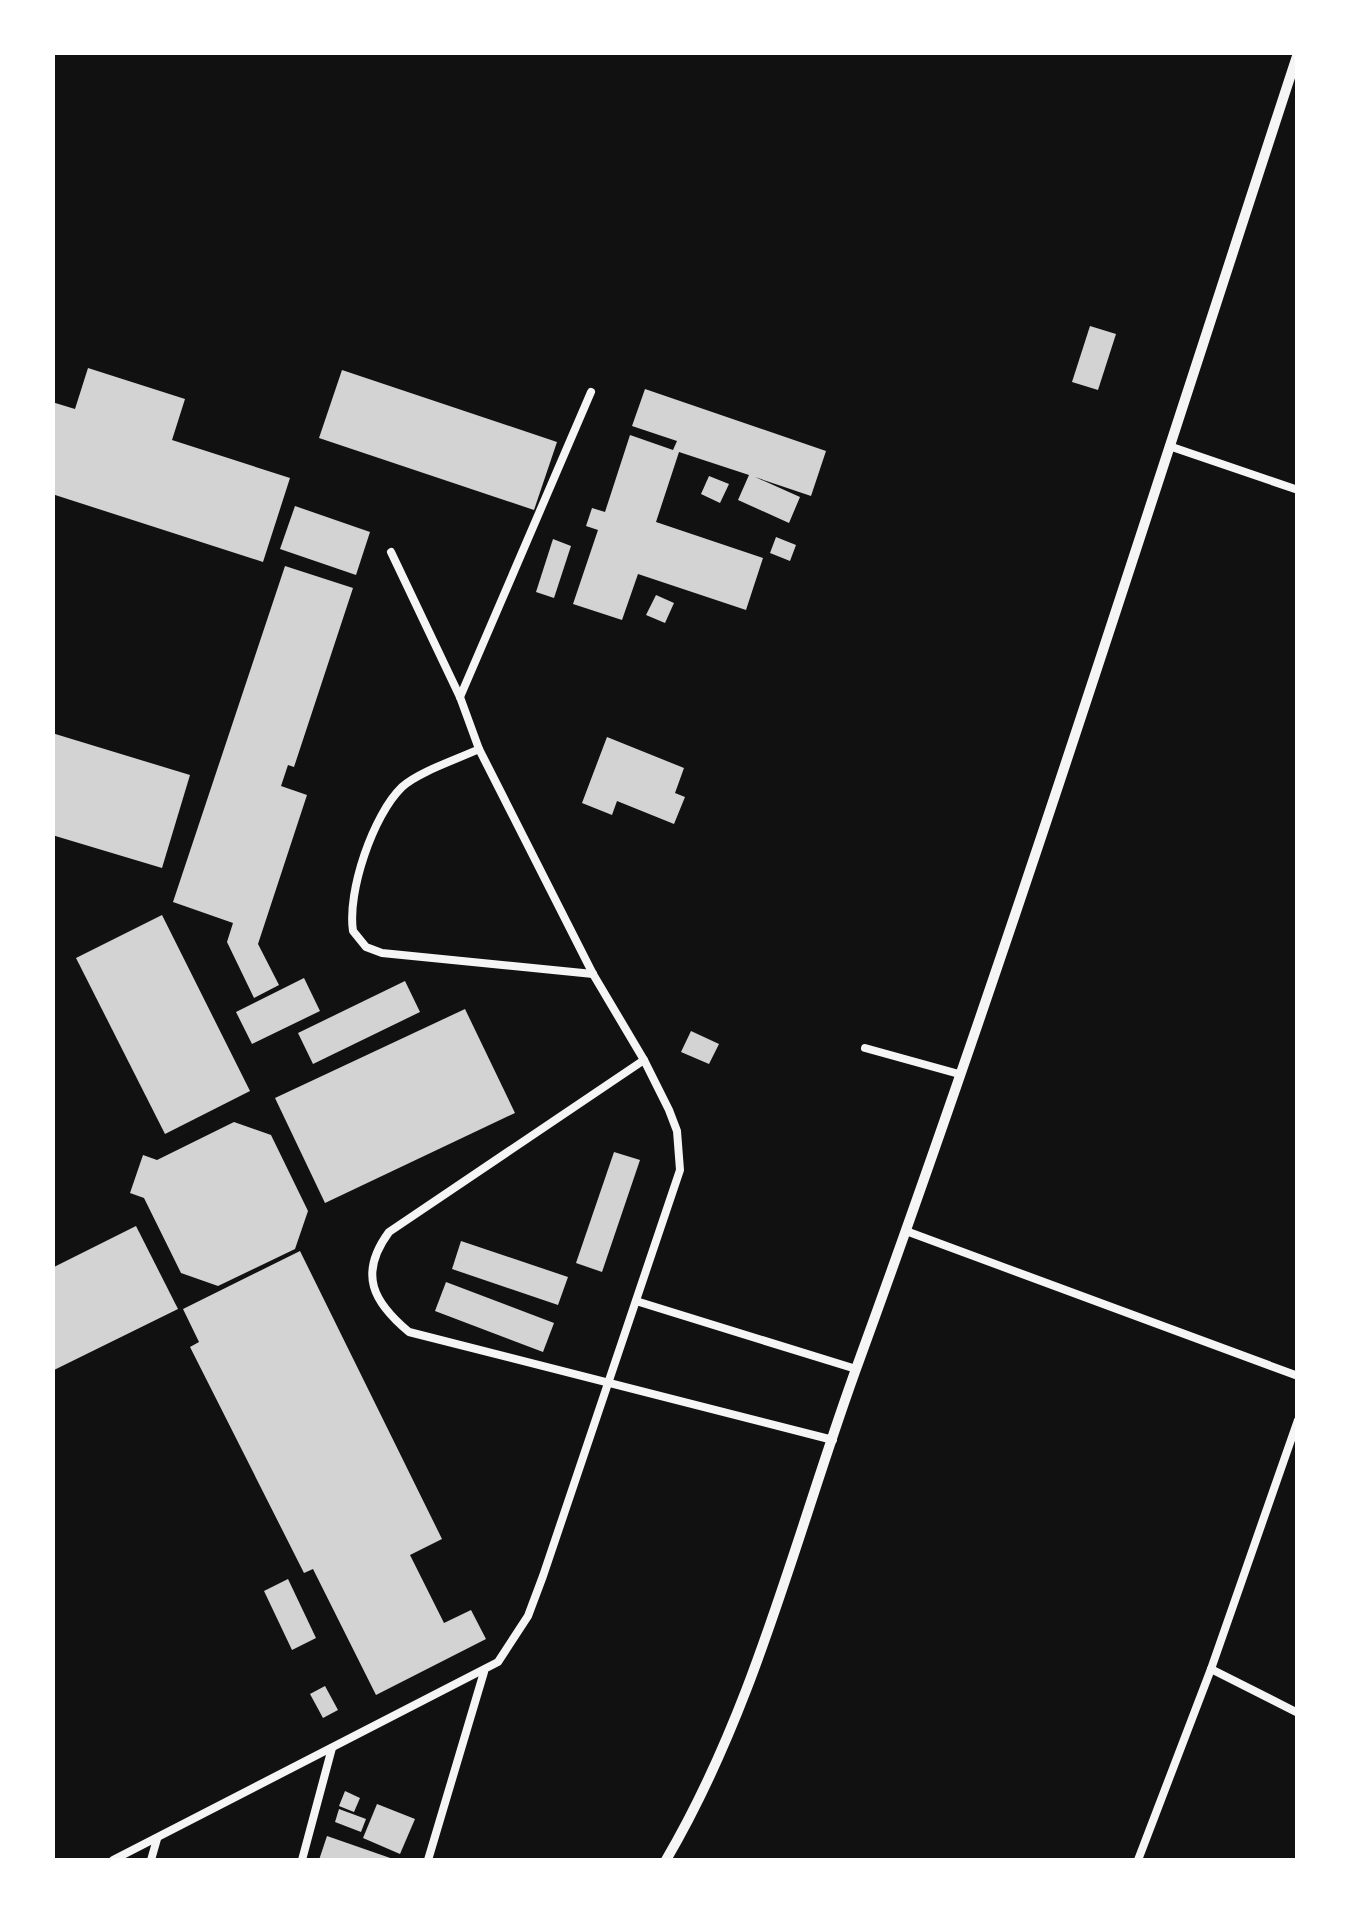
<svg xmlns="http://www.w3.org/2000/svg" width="1350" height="1913" font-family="Figtree,sans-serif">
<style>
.building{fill:#d3d3d3}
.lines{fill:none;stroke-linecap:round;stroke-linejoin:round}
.service{stroke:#f5f5f5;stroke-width:8}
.minor{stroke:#f5f5f5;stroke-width:10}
</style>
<rect width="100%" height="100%" fill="#111"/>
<!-- building -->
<g class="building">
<polygon points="1090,326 1116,334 1098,390 1072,382"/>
<polygon points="88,368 185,399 172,440 290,478 263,562 52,494 52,402 75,409"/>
<polygon points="342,370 557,442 534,510 319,438"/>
<polygon points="645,389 826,451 811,496 755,477 800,497 789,523 738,500 749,475 679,452 656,522 763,558 746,610 638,574 622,620 573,604 598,530 586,526 592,508 605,512 630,435 673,450 677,441 632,426"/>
<polygon points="709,476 729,484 720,503 701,494"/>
<polygon points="295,506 370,532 356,575 280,549"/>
<polygon points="776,537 796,545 790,561 770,553"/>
<polygon points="553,539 571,546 554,598 536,592"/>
<polygon points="285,566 353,588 294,767 288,765 281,786 307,795 258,944 279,985 254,998 227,942 233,923 173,902"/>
<polygon points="656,595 674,603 665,623 646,615"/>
<polygon points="52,733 190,775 162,868 52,835"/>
<polygon points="607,737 684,768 675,793 685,797 674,824 617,801 612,815 582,803"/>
<polygon points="162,915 250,1091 165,1134 76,958"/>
<polygon points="304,978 320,1011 252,1044 236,1012"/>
<polygon points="405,981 420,1012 313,1064 298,1033"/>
<polygon points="465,1009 515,1113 325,1203 275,1098"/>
<polygon points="691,1031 719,1044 709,1064 681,1052"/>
<polygon points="234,1122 271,1135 308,1211 295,1249 218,1286 181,1273 144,1198 130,1193 143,1155 157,1160"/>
<polygon points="614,1152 640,1160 602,1272 576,1263"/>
<polygon points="136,1226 178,1309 52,1371 52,1268"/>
<polygon points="461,1241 568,1277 558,1305 452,1269"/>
<polygon points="300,1251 442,1539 410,1555 444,1623 471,1610 486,1639 376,1695 313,1569 304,1573 190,1347 199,1342 183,1309"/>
<polygon points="446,1282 554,1323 543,1352 435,1311"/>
<polygon points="288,1579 316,1638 292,1650 264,1591"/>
<polygon points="325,1686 338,1710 323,1718 310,1694"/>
<polygon points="345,1791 360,1798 354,1812 339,1806"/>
<polygon points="377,1804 415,1819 400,1854 363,1838"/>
<polygon points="339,1809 366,1819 361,1832 335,1822"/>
<polygon points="327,1836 396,1860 319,1860"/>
</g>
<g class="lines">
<!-- service -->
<g class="service">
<polyline points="1169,446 1298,490"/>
<polyline points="460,697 591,392"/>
<path d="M479,749C458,759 418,772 402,787C373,815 347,892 353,931L366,947L382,953L593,974"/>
<polyline points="865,1048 959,1074"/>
<path d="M644,1060L389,1232C358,1274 373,1302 409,1332L833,1440"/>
<polyline points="906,1231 1298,1376"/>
<polyline points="636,1301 856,1369"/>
<polyline points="1211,1669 1298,1713"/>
<polyline points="113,1860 498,1662 528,1616 543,1576 680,1170 677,1131 669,1110 644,1060 593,974 479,749 460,697 391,552"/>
<polyline points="151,1860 157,1839"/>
<polyline points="302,1860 332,1748"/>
<polyline points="428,1860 484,1672"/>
<polyline points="1138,1860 1211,1669 1298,1420"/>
</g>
<!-- minor -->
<path class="minor" d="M666,1860C757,1705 798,1526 860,1358C1017,927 1155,489 1298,53"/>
</g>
<!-- border -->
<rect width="1350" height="1913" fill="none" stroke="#ffffff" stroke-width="110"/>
</svg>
